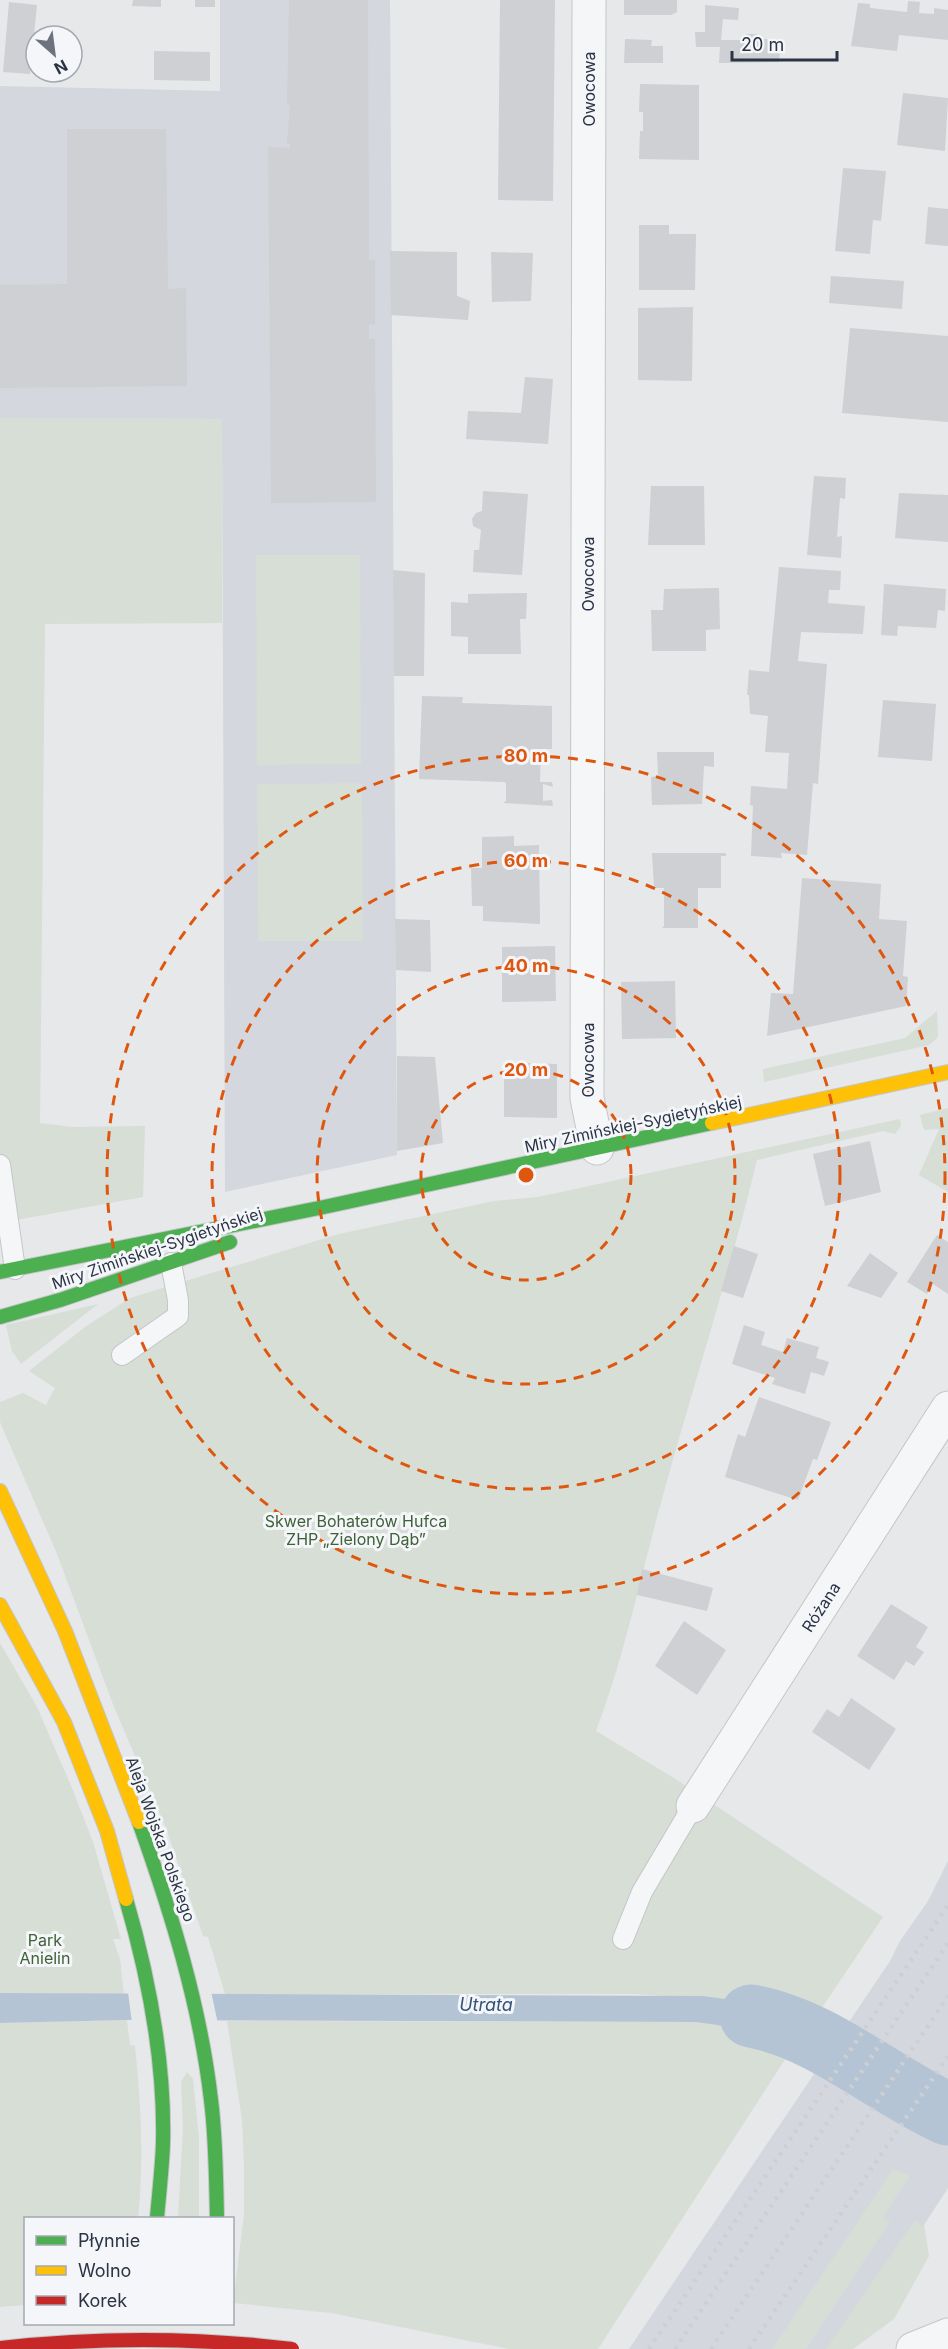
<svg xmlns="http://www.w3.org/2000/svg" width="948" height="2349" font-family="Inter,sans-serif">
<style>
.built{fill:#d4d7dd}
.green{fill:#d6ded6}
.water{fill:#b4c4d5}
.pier{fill:#e6e8ea}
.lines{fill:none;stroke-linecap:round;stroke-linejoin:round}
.river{stroke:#b4c4d5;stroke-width:63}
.building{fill:#ced0d3}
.lane-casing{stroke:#c4c6c8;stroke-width:22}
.street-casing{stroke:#c4c6c8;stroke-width:35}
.fast-casing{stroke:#c4c6c8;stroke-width:16}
.slow-casing{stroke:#c4c6c8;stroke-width:16}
.lane{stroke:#f5f6f7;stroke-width:20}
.street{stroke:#f5f6f7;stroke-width:33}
.fast{stroke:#4caf50;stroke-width:14}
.slow{stroke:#ffc107;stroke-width:14}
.rail{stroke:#cecfd2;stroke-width:4.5;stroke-dasharray:3 6;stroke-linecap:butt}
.jam-bridge-casing{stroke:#c4c6c8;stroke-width:16;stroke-linecap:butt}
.jam-bridge{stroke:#c62828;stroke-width:14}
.ring{fill:none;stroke:#df570f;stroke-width:3;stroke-dasharray:10 8}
.labels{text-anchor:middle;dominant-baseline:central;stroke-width:6;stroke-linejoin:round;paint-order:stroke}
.street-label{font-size:16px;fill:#2b3445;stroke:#f4f6f9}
.park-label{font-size:16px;fill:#3f6138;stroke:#f4f6f9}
.water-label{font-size:18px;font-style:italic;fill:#34527a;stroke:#f4f6f9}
.centre{fill:#df570f;stroke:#f4f6f9;stroke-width:3}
.ring-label{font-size:18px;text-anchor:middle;font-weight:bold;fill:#df570f;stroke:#f4f6f9;stroke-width:6;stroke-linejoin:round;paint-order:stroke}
</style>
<rect width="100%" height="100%" fill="#e6e8ea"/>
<!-- built -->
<g class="built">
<polygon points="220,0 390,0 397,1155 225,1192 222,419 0,418 0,86 220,91"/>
<polygon points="948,1861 948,2188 901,2260 837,2349 629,2349 890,1961 900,1941 928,1901"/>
</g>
<!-- green -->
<g class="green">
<polygon points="0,418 222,419 222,623 45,624 40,1123 72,1127 145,1126 143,1197 0,1223"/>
<polygon points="256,555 360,555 361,764 257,765"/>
<polygon points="362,783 363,941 258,941 257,784"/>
<polygon points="937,1011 938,1037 929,1045 764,1082 763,1069 905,1038"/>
<polygon points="948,1108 948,1192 919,1175 939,1129 924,1130 920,1115"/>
<path d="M900,1119L901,1126L895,1134L883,1131L757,1160C730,1272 694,1383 663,1495C641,1574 625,1655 596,1731L674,1778L883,1917L811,2024L754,2003L636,1994H225L208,1937L203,1936L166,1828L114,1707L57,1554L0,1422V1402L23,1393L46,1405L55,1388L29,1371L85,1327L130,1298L339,1234L494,1201L538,1197Z"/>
<polygon points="98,1304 21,1364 12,1351 6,1325"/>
<polygon points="0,1643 37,1707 72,1788 93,1842 121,1939 113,1939 120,1959 124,1995 0,1993"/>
<path d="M127,2020L130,2045L135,2046C141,2104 144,2160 138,2218H26L25,2305L0,2307V2023Z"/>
<polygon points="227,2021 695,2022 749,2030 795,2044 598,2349 509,2349 331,2313 233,2303 244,2215 244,2166 242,2120"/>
<polygon points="187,2072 193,2079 199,2138 199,2218 178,2218 183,2129 181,2082"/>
<polygon points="893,2169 910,2176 883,2217 890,2222 806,2349 772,2349"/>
<polygon points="915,2220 922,2226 924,2224 929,2256 894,2319 853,2349 826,2349"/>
</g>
<!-- water -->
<path class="water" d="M0,1993L702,1996C751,2002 796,2011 836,2040L824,2059C777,2035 747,2029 695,2022L127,2020L0,2023Z"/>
<!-- pier -->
<polygon class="pier" points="211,1991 218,2024 132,2023 128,1992"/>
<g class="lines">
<!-- river -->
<path class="river" d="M751,2016C823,2029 882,2084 948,2114"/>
</g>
<!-- building -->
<g class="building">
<polygon points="133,0 161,0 161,7 132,6"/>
<rect x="195" y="0" width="20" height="7"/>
<polygon points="289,0 368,0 369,260 375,260 375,325 369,324 369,339 375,339 376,502 271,503 268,147 290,148 290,143 287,144 290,105 287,105"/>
<polygon points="500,0 555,0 553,201 498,200"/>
<polygon points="624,0 677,0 677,12 671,15 624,15"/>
<polygon points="908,1 920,2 919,13 934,14 934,8 948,10 948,40 899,35 897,51 851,46 858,3 870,4 870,8 907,12"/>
<polygon points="9,2 37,5 30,74 3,72"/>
<polygon points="705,5 739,8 738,20 723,19 721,40 746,40 746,34 757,34 757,39 781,39 779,62 719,63 720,47 696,47 695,32 705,32"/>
<polygon points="625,39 652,40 651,46 663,46 663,63 624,63"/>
<polygon points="154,51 210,52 210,81 154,80"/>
<polygon points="640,84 699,85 699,160 639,159 640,131 643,131 643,112 639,112"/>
<polygon points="903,93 948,98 945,151 897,145"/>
<polygon points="67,129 166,129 168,289 186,288 187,386 0,388 0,285 67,284"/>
<polygon points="843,168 886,171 881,221 873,220 870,254 835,251"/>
<polygon points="928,207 948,209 948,246 925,244"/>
<polygon points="639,225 669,225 669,234 696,234 695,290 639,290"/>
<polygon points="390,251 457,252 457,296 470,301 468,320 391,315"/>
<polygon points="491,252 533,253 531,301 492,302"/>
<polygon points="831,276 904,281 902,309 829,303"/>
<polygon points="693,307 692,381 638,380 638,308"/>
<polygon points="850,328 948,336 948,422 842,413"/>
<polygon points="525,377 553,379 548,444 466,439 468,411 521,413"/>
<polygon points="814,476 846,478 845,499 840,498 837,537 842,536 841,558 807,555"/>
<polygon points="651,486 704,486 705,545 648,545"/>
<polygon points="483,491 528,494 522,575 473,572 474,550 479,550 481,530 473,526 472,519 476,513 482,511"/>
<polygon points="899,493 948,495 948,542 895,538"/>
<polygon points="779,567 841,571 840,590 829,590 828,603 865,606 863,634 801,632 798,661 827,664 820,755 818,784 813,783 807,855 781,853 782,858 751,856 753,806 750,805 751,786 787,789 789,753 765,752 768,716 750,714 749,695 747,695 749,670 769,672"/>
<polygon points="393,570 425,573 424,676 394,676"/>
<polygon points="884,584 946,589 945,611 938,610 936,628 898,626 897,636 881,635"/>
<polygon points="719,588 720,629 706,630 706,651 652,651 651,610 663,610 664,589"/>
<polygon points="527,593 526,619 520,619 521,654 468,654 468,637 451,636 451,602 468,603 468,594"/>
<polygon points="422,696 463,697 462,703 552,706 552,749 541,749 540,782 552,782 553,787 543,784 543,801 552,800 553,806 503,803 506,801 506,783 504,782 419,779"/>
<polygon points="883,700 936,704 932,761 878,757"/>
<polygon points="657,752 714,752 714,767 704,766 702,804 652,805 651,777 658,776"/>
<polygon points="514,836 514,846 539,845 540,924 483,921 483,906 472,906 471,868 482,868 482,837"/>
<polygon points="652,853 726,853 726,856 721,856 721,888 698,888 698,928 662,928 664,926 664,888 654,888"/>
<polygon points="802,878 881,884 879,919 907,921 903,976 908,977 906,1006 767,1036 771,993 793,994"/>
<polygon points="395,919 430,920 431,972 396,970"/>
<polygon points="555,946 556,1001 502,1002 502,947"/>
<polygon points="675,981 676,1038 622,1039 621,982"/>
<polygon points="397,1056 435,1057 443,1143 397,1151"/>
<polygon points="504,1062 557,1064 557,1118 504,1117"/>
<polygon points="870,1141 881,1192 825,1206 813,1154"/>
<polygon points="937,1235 948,1242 948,1294 933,1284 927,1294 907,1282"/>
<polygon points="734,1246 758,1254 743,1298 721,1291"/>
<polygon points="870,1253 898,1273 881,1298 847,1286"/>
<polygon points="744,1325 765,1332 761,1345 783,1352 787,1338 819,1347 816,1358 829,1362 824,1376 811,1372 805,1394 772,1384 775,1378 732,1364"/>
<polygon points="759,1397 831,1422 817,1460 813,1459 798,1500 725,1477 738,1434 745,1437"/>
<polygon points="642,1569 713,1588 707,1611 637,1595"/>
<polygon points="891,1604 928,1627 916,1647 924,1652 914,1666 906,1661 894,1680 857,1656"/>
<polygon points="684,1621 726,1650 697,1695 655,1666"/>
<polygon points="851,1698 896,1729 869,1770 812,1732 827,1709 839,1717"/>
</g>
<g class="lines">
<defs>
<g id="lane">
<polyline points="0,1165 15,1269"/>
<polyline points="122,1355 178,1316 178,1300 171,1263"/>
<polyline points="623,1939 642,1892 693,1806"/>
</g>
<g id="street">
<polyline points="589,0 587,1098 597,1148"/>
<polyline points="693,1806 948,1408"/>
<polyline points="913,2349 948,2335"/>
</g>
<g id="fast">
<polyline points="0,1272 324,1207 712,1123"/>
<polyline points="0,1317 60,1300 230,1242"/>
<path d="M139,1822C171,1912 200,2004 211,2100C216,2139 216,2178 217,2218"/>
<path d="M126,1899C149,1978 165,2062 163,2144C162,2169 159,2194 157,2218"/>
</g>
<g id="slow">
<polyline points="712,1123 948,1072"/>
<polyline points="0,1491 65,1631 139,1822"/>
<polyline points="0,1605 64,1722 107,1831 126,1899"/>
</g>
</defs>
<!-- lane casing -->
<use href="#lane" class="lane-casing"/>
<!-- street casing -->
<use href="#street" class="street-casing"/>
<!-- fast casing -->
<use href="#fast" class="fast-casing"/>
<!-- slow casing -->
<use href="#slow" class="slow-casing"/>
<!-- lane -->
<use href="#lane" class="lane"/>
<!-- street -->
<use href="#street" class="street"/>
<!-- fast -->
<use href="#fast" class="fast"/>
<!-- slow -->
<use href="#slow" class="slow"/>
<!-- rail -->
<g class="rail">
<polyline points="649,2349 948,1905"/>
<polyline points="675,2349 948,1943"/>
<polyline points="711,2349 948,1996"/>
<polyline points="749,2349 948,2056"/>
</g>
<defs>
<path id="jam-bridge" d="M0,2348C98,2337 194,2337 292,2349"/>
</defs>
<!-- jam-bridge casing -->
<use href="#jam-bridge" class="jam-bridge-casing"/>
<!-- jam-bridge -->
<use href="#jam-bridge" class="jam-bridge"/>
</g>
<!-- distance rings -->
<g class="ring">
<circle cx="526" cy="1175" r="105"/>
<circle cx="526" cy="1175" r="209"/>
<circle cx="526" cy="1175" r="314"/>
<circle cx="526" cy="1175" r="419"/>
</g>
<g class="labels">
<!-- street labels -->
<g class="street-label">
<text transform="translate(589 89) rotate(-90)">Owocowa</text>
<text transform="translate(588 574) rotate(-90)">Owocowa</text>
<text transform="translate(588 1060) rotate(-90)">Owocowa</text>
<text transform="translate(633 1124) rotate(-12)">Miry Zimińskiej-Sygietyńskiej</text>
<text transform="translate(157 1248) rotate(-19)">Miry Zimińskiej-Sygietyńskiej</text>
<text transform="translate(821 1607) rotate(-57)">Różana</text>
<text transform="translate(161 1839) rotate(70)">Aleja Wojska Polskiego</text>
</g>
<!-- park labels -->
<g class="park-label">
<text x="356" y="1521">Skwer Bohaterów Hufca<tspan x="356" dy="18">ZHP „Zielony Dąb”</tspan></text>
<text x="45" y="1940">Park<tspan x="45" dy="18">Anielin</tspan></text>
</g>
<!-- water labels -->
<g class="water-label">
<text x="486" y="2004">Utrata</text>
</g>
</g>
<circle cx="526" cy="1175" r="9" class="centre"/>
<g class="ring-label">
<text x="526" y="762">80 m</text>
<text x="526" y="867">60 m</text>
<text x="526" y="972">40 m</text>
<text x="526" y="1076">20 m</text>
</g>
<!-- legend -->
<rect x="24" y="2217" width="210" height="108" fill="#f4f6f9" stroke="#a4a8b1" stroke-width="1.5"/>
<rect x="36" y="2236" width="30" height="9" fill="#4caf50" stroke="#a4a8b1" stroke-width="1.5"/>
<text x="78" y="2247" font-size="18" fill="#2b3445">Płynnie</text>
<rect x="36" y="2266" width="30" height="9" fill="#ffc107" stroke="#a4a8b1" stroke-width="1.5"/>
<text x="78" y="2277" font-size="18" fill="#2b3445">Wolno</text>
<rect x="36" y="2296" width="30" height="9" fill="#c62828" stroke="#a4a8b1" stroke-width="1.5"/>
<text x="78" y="2307" font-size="18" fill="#2b3445">Korek</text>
<!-- north arrow -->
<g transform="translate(54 54) rotate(152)"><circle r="28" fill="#f4f6f9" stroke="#a4a8b1" stroke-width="1.5"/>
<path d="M0-4.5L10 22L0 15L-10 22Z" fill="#6c737f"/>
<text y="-9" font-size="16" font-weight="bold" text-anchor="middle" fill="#2b3445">N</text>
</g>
<!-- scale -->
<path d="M732 51v9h105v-9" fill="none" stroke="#2b3445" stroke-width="3"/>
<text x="741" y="51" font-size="18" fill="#2b3445" stroke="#f4f6f9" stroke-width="4.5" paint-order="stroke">20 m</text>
</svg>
